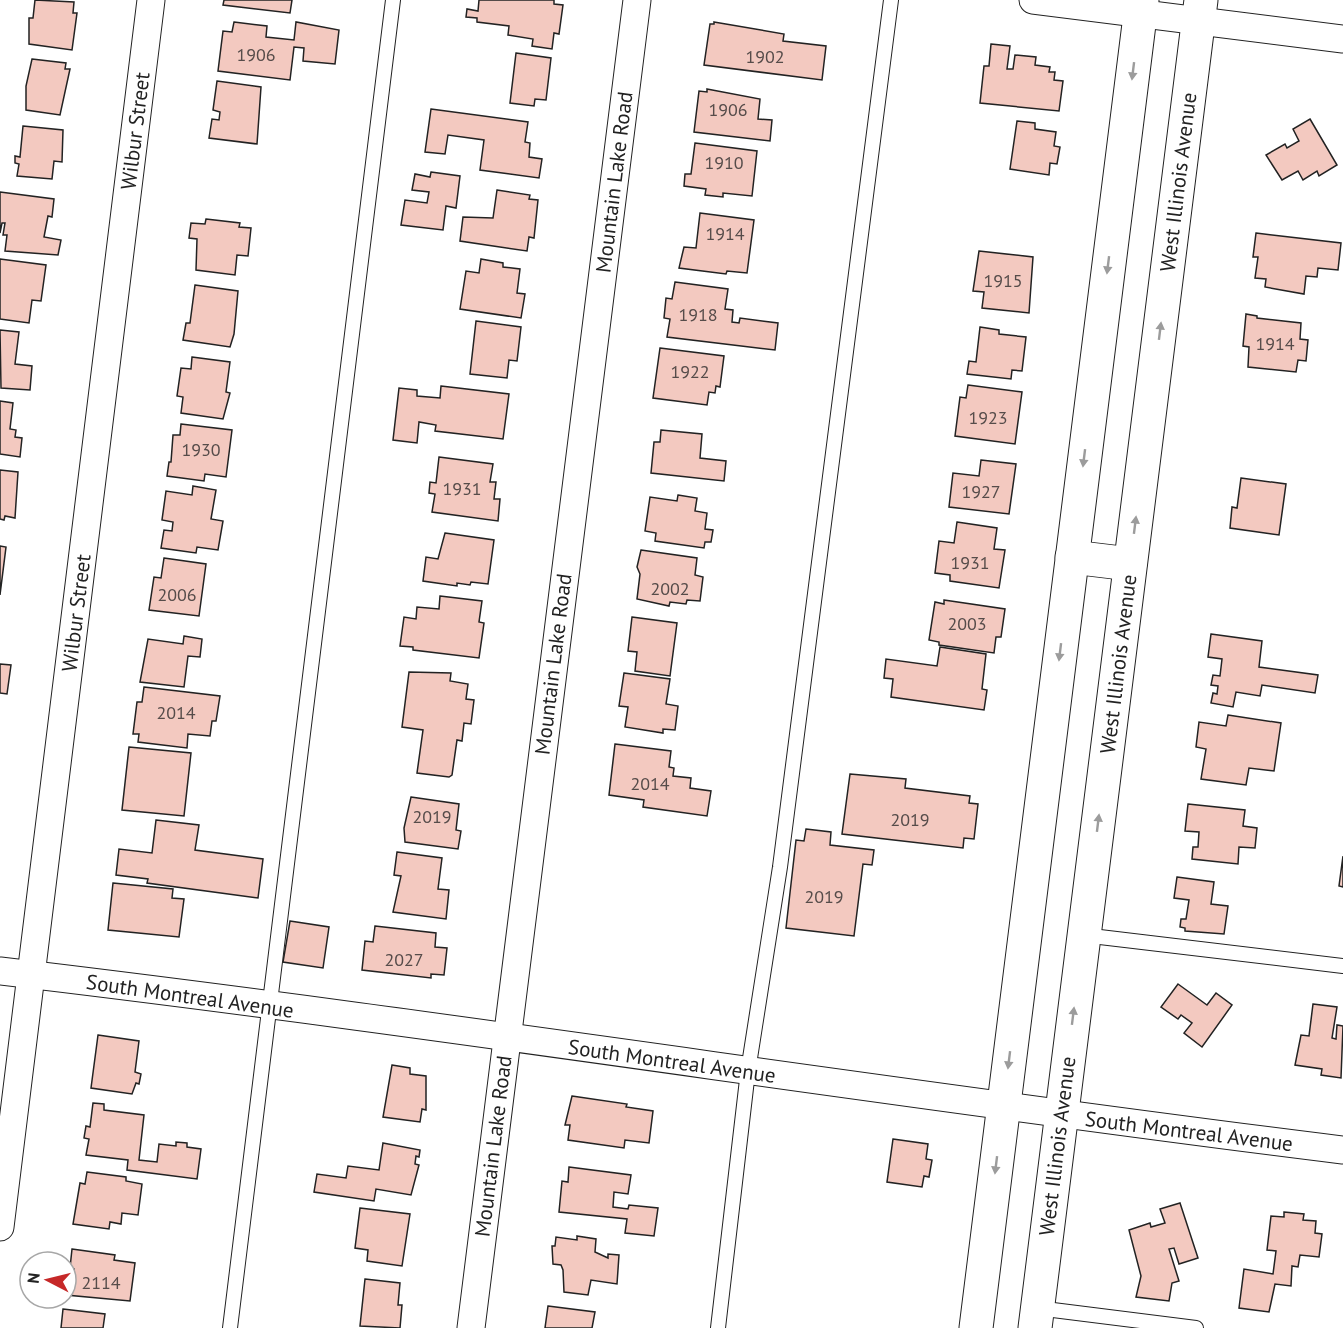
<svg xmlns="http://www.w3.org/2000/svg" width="1343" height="1328" font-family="'PT Sans',sans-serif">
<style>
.building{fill:#f3c9c0;stroke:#222;stroke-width:1.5}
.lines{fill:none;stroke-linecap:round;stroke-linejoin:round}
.service-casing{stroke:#222;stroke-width:16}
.minor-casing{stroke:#222;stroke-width:29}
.secondary-casing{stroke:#222;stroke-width:35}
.service{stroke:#fff;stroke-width:14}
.minor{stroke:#fff;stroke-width:27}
.secondary{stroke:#fff;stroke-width:33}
.oneway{fill:#9c9c9c}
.labels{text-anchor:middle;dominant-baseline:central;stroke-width:4.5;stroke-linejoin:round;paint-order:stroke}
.number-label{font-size:18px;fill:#564c4a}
.street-label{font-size:21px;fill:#222;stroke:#fff}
</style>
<rect width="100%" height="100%" fill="#fff"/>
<!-- building -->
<g class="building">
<polygon points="35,0 74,2 73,13 77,13 72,50 29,44 29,18 33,18"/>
<polygon points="224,0 292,0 290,13 223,5"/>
<polygon points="479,0 554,0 554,4 563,5 559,34 554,33 552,49 532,46 533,39 508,35 509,26 477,22 477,18 466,17 467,9 478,11"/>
<polygon points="234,22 267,26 266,37 294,40 296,22 339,30 335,64 303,61 304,48 294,47 290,80 218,71 223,31 232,32"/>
<polygon points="714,22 784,34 783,41 826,46 822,80 704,65 710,24 714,24"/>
<polygon points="991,44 1010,46 1007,69 1013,69 1015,55 1036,57 1035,65 1050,67 1049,72 1055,72 1054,80 1063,81 1059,111 980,103 984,66 989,66"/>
<polygon points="516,53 551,58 546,100 535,99 534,106 510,103"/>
<polygon points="32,59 66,63 65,69 70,69 60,115 26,110 26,86"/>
<polygon points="217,81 261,87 257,144 209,138 212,119 219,120 220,112 213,110"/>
<polygon points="707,89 760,99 758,119 772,120 770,141 694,132 699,91 707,92"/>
<polygon points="431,109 528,122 525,142 530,143 529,157 542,159 539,178 480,170 484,140 448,135 445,154 425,152"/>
<polygon points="1310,119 1337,165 1319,176 1317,171 1303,180 1298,171 1282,180 1266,155 1285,144 1287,148 1299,141 1293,129"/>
<polygon points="1017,121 1035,123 1035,129 1056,132 1054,146 1060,147 1057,164 1050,163 1049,175 1010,169"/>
<polygon points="23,126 63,130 62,162 54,161 52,179 17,176 19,164 15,163 15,156 20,157"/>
<polygon points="695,143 757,151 752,196 723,193 723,197 705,195 706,189 684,186 685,174 691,174"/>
<polygon points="431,172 460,176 456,208 446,206 443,230 401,225 405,200 427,203 429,192 412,190 415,174 430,177"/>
<polygon points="497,190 530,195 529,199 538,200 534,238 529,237 527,251 460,241 463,217 493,218"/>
<polygon points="0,192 54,199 52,217 48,216 44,237 61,240 58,255 5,251 7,235 3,235 5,223 2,223 0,233"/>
<polygon points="700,213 754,220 747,273 727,271 726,274 679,268 684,247 696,248"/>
<polygon points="206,219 240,223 239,227 251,228 248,256 237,255 235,275 196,270 197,239 189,238 191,223 205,224"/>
<polygon points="1256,233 1341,243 1338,270 1318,268 1317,277 1306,276 1304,294 1265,287 1266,279 1255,278 1258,257 1253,257"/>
<polygon points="979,251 1033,257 1029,313 982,308 984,292 973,291"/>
<polygon points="0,259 46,265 41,301 32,300 29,323 0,319"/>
<polygon points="481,259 503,263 503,267 520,269 517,293 525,294 521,318 460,309 466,271 479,273"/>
<polygon points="675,282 728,289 725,309 733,310 732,322 739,323 740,318 778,323 775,350 667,337 670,319 664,318 666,298 672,299"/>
<polygon points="195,285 238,291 234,334 230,347 183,340 186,323 190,323"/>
<polygon points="1246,314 1257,316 1257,318 1301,323 1300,339 1308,340 1306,361 1298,360 1296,372 1248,367 1249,347 1243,346"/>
<polygon points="476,321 521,327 517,361 509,360 507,378 470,374"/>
<polygon points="980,327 999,330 999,334 1026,337 1022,371 1012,370 1011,379 967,374 969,361 976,362"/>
<polygon points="0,330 19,332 15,364 32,366 30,390 1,388"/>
<polygon points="660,348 724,356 720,387 716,386 715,393 709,392 707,405 653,398"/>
<polygon points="192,357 230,362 226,392 230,393 223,419 181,413 183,397 177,396 181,368 191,369"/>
<polygon points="968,385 1022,392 1015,444 955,436 960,397 966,398"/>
<polygon points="441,386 509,394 503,439 435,431 436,425 419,422 417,443 393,440 399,388 417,390 417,396 440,398"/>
<polygon points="0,401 13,403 10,429 16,430 15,437 22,438 20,457 0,454"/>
<polygon points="181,424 232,430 226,477 205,474 204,481 167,476 169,462 171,462 173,435 180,435"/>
<polygon points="661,430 702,434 700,458 726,461 724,481 651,473 654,442 660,442"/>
<polygon points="439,457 493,464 490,482 496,482 494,499 500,499 498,521 432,512 435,494 429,493 430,482 436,483"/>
<polygon points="981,460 1016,464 1009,514 949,507 953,473 979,476"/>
<polygon points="0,470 18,472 15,518 5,516 4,520 0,519"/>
<polygon points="1241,478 1286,484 1279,535 1230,528 1232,507 1237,508"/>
<polygon points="193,486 216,490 211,519 223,521 218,550 197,547 196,553 161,548 164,530 172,531 173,522 162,520 166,491 192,495"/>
<polygon points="678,495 697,498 695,511 707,513 705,529 713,530 711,542 705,542 704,548 655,541 656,533 645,531 650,497 677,501"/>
<polygon points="957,522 997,528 994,549 1005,550 999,588 950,581 950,575 935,573 939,541 954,543"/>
<polygon points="445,533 494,540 488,584 471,582 470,585 457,583 457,586 423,581 426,557 438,559"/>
<polygon points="0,546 6,547 0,595"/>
<polygon points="641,550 697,558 695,575 703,577 700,601 687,600 686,604 670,602 669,606 637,599 640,574 637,567"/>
<polygon points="164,558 206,564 199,616 149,610 154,577 161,578"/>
<polygon points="440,596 482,601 479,622 484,623 479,658 413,650 413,647 400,646 404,617 416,619 417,607 439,609"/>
<polygon points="944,600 1005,609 1001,637 996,637 994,653 939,645 939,642 929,640 935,602 944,604"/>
<polygon points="632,617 677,623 670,676 635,671 637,652 628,651"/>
<polygon points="1211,634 1262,641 1259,667 1318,675 1315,693 1262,685 1260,696 1236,692 1233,707 1211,703 1213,693 1217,694 1218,686 1211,685 1213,675 1220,676 1222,659 1208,657"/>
<polygon points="184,636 202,639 200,657 188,656 184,687 140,682 148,639 183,644"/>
<polygon points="940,647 986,654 982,689 987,690 984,710 891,697 893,679 884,678 886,659 937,666"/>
<polygon points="0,664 11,665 7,694 0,693"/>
<polygon points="409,672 451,673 450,681 468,684 466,699 474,700 471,724 464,723 462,741 457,740 452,775 449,777 417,773 423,730 402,727"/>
<polygon points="624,673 670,679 666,704 678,706 675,730 663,729 663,733 625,727 628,707 619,706"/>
<polygon points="144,687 220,696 216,721 212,721 210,736 188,734 187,748 138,742 139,734 133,734 137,702 142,702"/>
<polygon points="1228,715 1281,723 1274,771 1249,768 1246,785 1201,779 1206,749 1196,747 1199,722 1226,726"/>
<polygon points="615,744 671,751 669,767 674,768 673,776 691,778 690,788 711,791 707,816 643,807 644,800 609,795"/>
<polygon points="129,747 191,753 184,816 122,810"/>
<polygon points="850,774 906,779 905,788 970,796 969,803 978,804 974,839 964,838 963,848 842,834"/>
<polygon points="411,797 459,804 456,830 461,831 458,849 405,842 404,828"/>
<polygon points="1188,804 1245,810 1243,826 1257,828 1255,848 1239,847 1238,864 1192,859 1193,847 1198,847 1199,832 1185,831"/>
<polygon points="156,820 199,825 195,850 263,859 258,898 147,883 148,879 116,875 119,849 152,853"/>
<polygon points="806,829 831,832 830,845 874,850 872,865 863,864 854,936 786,928 796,840 804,841"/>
<polygon points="397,852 442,858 438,889 449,890 446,919 393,912 401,876 394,875"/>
<polygon points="1343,856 1343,887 1339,886"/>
<polygon points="1177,877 1214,882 1211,904 1228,906 1224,934 1185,931 1185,928 1180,927 1181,919 1186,919 1189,900 1174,898"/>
<polygon points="113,883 173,889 172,898 184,899 179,937 108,930"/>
<polygon points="290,921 329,927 323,968 283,962"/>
<polygon points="375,926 436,933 435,947 447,948 444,975 431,974 431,978 362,970 365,941 373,942"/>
<polygon points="1178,984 1207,1005 1216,993 1232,1005 1202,1047 1184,1033 1192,1023 1181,1015 1178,1019 1161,1007"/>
<polygon points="1313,1004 1337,1007 1332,1038 1336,1039 1337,1025 1343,1026 1341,1078 1321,1075 1322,1069 1295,1065 1301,1035 1309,1036"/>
<polygon points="98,1035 139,1041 135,1072 141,1074 139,1084 136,1083 132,1094 91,1088"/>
<polygon points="392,1065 410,1068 410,1074 426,1076 426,1110 422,1109 420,1122 383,1117"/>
<polygon points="572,1096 627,1104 626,1107 653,1111 649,1143 625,1140 624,1148 568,1140 570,1125 565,1125"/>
<polygon points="93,1103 104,1104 104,1110 144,1115 139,1160 157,1162 159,1144 176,1146 176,1142 187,1143 187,1147 201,1149 197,1179 127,1170 128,1160 86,1155 89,1139 84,1138 86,1126 90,1127"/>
<polygon points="893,1139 928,1144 926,1159 932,1160 929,1177 924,1176 922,1187 887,1182"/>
<polygon points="383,1143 420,1150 419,1157 416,1156 415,1164 419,1165 411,1195 376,1189 374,1201 314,1192 317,1174 346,1178 348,1166 379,1170"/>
<polygon points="569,1167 631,1175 628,1194 614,1192 613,1207 628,1209 629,1205 658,1208 654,1236 625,1233 627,1219 559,1212 562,1181 568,1182"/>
<polygon points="87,1172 126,1177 126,1181 142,1184 138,1215 122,1213 121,1224 110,1222 109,1229 73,1224 80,1183 85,1184"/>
<polygon points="1180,1203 1198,1258 1179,1264 1174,1248 1169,1249 1179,1281 1172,1283 1169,1301 1136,1297 1141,1276 1129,1230 1150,1223 1151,1227 1165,1223 1160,1209"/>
<polygon points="360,1208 410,1214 402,1266 367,1261 368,1250 355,1248"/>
<polygon points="1284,1212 1304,1214 1303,1220 1316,1221 1315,1233 1322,1234 1319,1257 1300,1255 1298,1267 1292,1266 1291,1286 1275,1284 1269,1312 1239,1308 1244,1269 1273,1274 1276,1251 1267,1250 1271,1216 1284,1217"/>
<polygon points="577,1236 596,1239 595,1252 608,1258 608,1254 619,1255 617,1284 591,1280 588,1295 564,1292 563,1270 561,1265 553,1264 552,1246 555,1246 556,1237 577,1240"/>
<polygon points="72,1249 115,1255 114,1260 135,1263 130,1301 66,1295 74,1269 70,1268"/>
<polygon points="365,1279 400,1283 398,1305 402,1305 400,1328 360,1326"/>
<polygon points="548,1306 595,1312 592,1328 545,1328"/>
<polygon points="63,1309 105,1314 103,1328 61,1328"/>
</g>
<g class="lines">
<defs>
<g id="service">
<polyline points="1083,935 1343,966"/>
<polyline points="1037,1308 1196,1328"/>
<polyline points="230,1328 393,0"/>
<polyline points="718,1328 748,1071 780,867 891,0"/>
</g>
<g id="minor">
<polyline points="1033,0 1343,39"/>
<path d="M0,971C449,1024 895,1095 1343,1150"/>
<polyline points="0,1227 151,0"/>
<polyline points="471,1328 637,0"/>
</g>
<g id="secondary">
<polyline points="1072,557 1130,564"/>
<polyline points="976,1328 1142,0"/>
<polyline points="1035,1328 1201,0"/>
</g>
</defs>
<!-- service casing -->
<use href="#service" class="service-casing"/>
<!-- minor casing -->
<use href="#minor" class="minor-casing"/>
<!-- secondary casing -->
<use href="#secondary" class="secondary-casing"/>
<!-- service -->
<use href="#service" class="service"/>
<!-- minor -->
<use href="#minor" class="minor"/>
<!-- secondary -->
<use href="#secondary" class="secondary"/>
</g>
<!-- one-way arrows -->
<defs><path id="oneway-solid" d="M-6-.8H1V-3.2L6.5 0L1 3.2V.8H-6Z" transform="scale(1.5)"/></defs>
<g class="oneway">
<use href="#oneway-solid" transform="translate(1133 71) rotate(97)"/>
<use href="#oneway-solid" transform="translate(1108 265) rotate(97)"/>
<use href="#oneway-solid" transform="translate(1160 331) rotate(-83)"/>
<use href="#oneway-solid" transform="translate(1084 458) rotate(97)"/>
<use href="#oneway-solid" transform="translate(1135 525) rotate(-83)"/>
<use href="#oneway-solid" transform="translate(1060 652) rotate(97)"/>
<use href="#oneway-solid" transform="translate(1098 823) rotate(-83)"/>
<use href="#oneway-solid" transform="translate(1073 1016) rotate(-83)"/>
<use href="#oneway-solid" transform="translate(1009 1060) rotate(97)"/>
<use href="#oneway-solid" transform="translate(996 1165) rotate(97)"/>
</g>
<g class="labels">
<!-- number labels -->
<g class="number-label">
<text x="256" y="54">1906</text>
<text x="765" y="56">1902</text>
<text x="728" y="109">1906</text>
<text x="724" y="162">1910</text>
<text x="725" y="233">1914</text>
<text x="1003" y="280">1915</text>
<text x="698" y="314">1918</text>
<text x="1275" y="343">1914</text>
<text x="690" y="371">1922</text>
<text x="988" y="417">1923</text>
<text x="201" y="449">1930</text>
<text x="462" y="488">1931</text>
<text x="981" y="491">1927</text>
<text x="970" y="562">1931</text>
<text x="670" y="588">2002</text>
<text x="177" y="594">2006</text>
<text x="967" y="623">2003</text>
<text x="176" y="712">2014</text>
<text x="650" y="783">2014</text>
<text x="432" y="816">2019</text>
<text x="910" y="819">2019</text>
<text x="824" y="896">2019</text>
<text x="404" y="959">2027</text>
<text x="101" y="1282">2114</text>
</g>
<!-- street labels -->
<g class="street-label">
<text transform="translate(135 131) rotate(-83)">Wilbur Street</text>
<text transform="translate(614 182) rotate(-83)">Mountain Lake Road</text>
<text transform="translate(1178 182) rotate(-83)">West Illinois Avenue</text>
<text transform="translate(76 613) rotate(-83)">Wilbur Street</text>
<text transform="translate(553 664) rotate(-83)">Mountain Lake Road</text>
<text transform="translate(1118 664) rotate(-83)">West Illinois Avenue</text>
<text transform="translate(190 996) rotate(8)">South Montreal Avenue</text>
<text transform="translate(672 1061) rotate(8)">South Montreal Avenue</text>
<text transform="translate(1189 1131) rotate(7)">South Montreal Avenue</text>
<text transform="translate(493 1146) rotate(-83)">Mountain Lake Road</text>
<text transform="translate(1057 1146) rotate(-83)">West Illinois Avenue</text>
</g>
</g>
<!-- north arrow -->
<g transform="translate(48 1280) rotate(277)"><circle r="28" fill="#ffffff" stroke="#a7a7a7" stroke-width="1.5"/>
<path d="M0-4.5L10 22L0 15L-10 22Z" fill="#c62828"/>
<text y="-9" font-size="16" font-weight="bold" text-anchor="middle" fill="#222222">N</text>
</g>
</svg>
